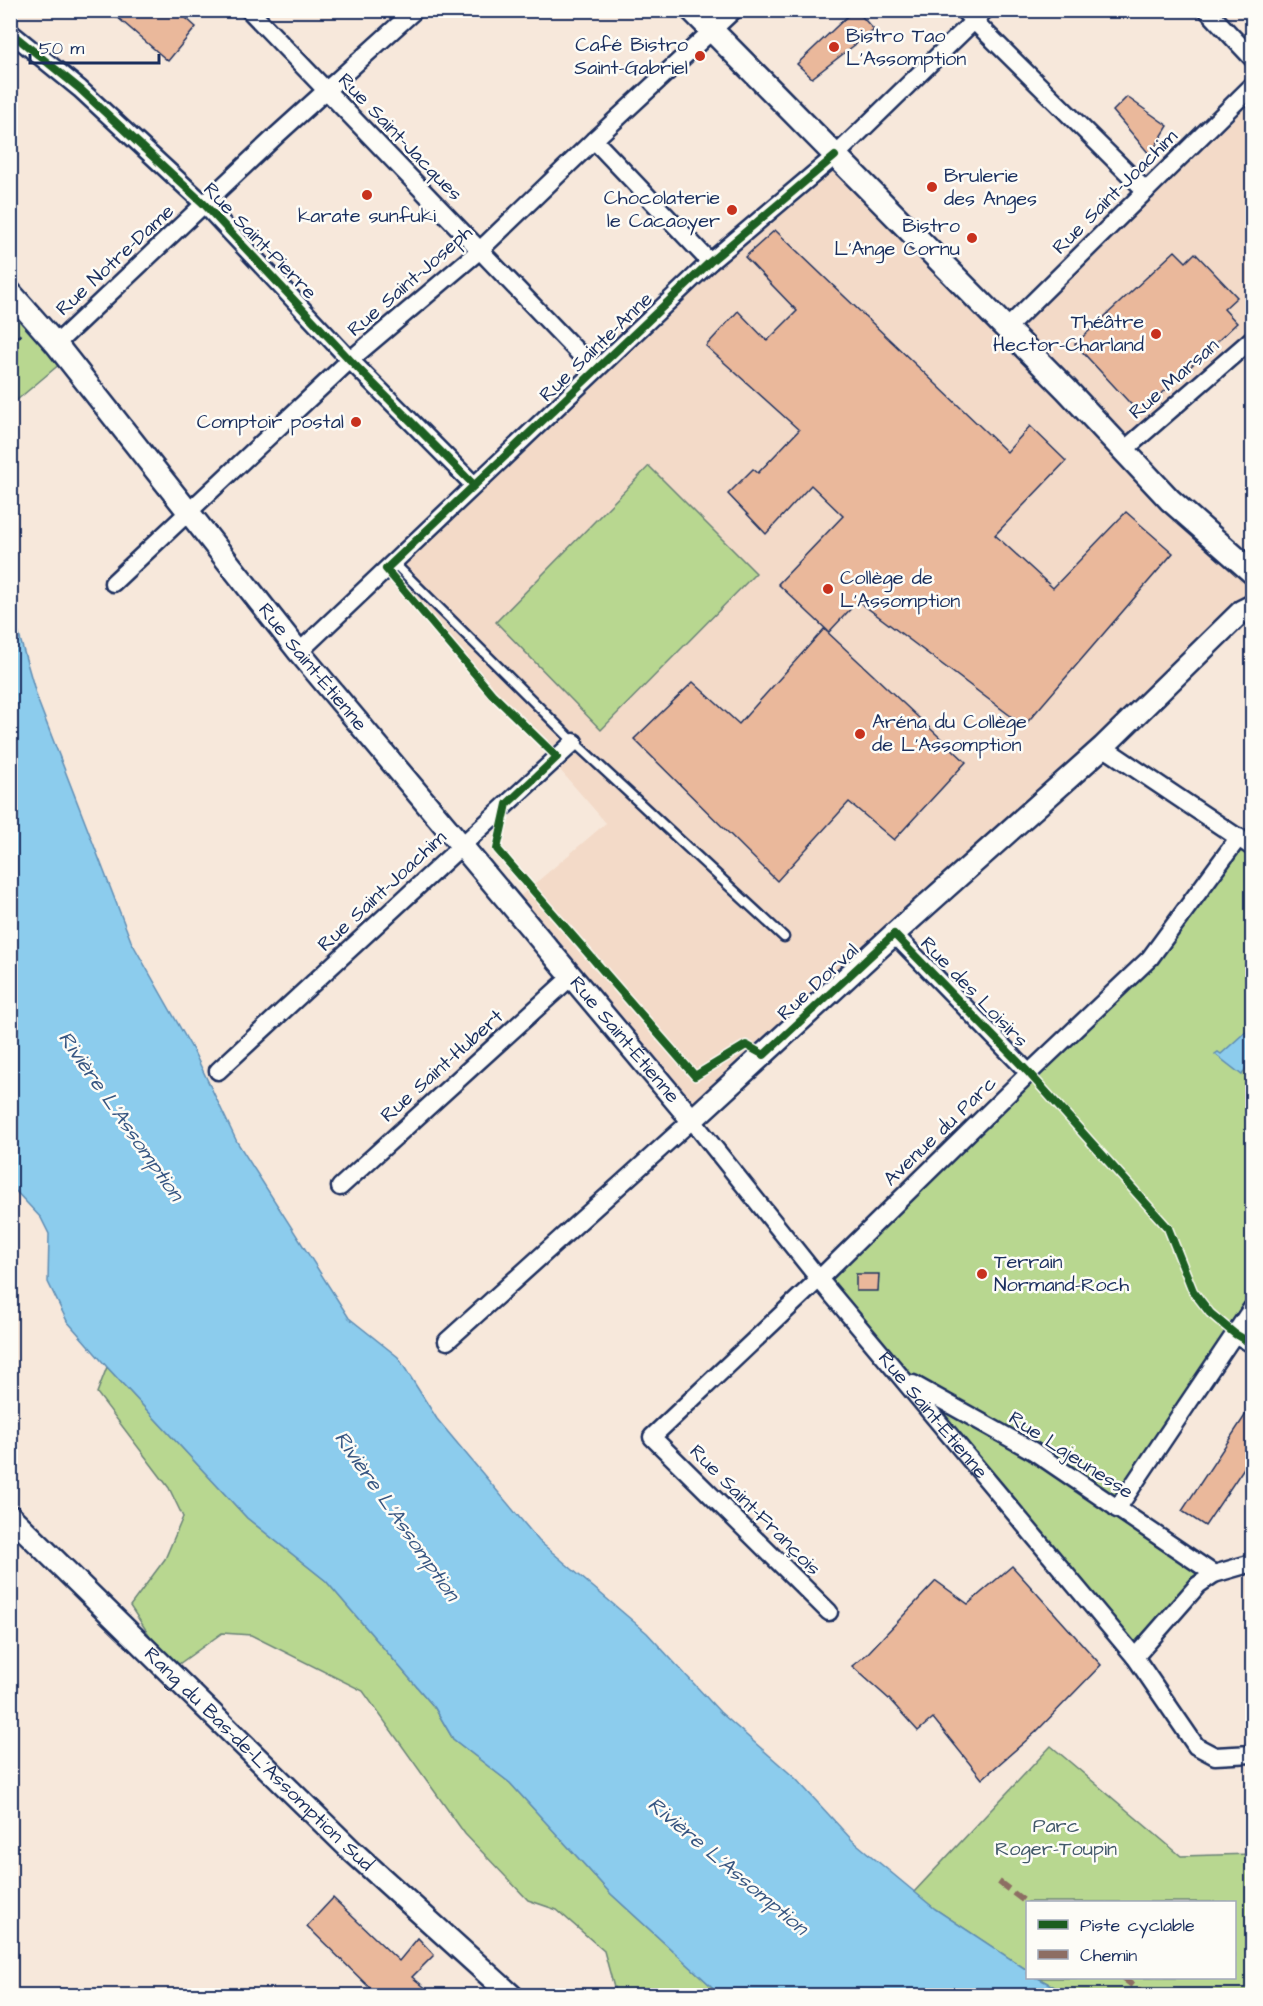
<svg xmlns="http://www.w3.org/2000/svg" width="1263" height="2006" font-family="'Architects Daughter',sans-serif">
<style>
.built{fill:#f3dac8}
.green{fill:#b8d790;stroke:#6a8377;stroke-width:1.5}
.water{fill:#8ccced;stroke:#5f8db4;stroke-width:1.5}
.building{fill:#eab89b;stroke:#1b2f5e;stroke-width:1.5}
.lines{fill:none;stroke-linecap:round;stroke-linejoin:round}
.service-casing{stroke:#1b2f5e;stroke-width:13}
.minor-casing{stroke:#1b2f5e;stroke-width:21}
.tertiary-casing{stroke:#1b2f5e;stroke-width:26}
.secondary-casing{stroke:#1b2f5e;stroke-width:27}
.path{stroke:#1b2f5e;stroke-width:3;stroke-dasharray:4.5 4.5;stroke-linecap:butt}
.service{stroke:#fdfcf7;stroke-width:8}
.minor{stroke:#fdfcf7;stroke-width:16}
.tertiary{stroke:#fdfcf7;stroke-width:21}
.secondary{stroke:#fdfcf7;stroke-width:22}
.quiet{stroke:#8d6e63;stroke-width:6;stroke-dasharray:12 6;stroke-linecap:butt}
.cycleway-casing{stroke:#fdfcf7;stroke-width:11}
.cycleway{stroke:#1b5e20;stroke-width:8}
.poi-dot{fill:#c8321e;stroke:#fdfcf7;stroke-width:2}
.labels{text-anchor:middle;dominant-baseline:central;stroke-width:5;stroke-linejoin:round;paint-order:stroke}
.poi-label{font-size:20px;fill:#1b2f5e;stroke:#fdfcf7;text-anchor:start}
.street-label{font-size:20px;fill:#1b2f5e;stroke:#fdfcf7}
.park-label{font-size:20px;fill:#42596a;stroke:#fdfcf7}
.water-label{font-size:21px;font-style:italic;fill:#375682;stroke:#fdfcf7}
</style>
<rect width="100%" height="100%" fill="#f7e8db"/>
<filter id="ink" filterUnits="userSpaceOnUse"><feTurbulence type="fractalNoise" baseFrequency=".0167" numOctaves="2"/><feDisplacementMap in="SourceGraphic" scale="12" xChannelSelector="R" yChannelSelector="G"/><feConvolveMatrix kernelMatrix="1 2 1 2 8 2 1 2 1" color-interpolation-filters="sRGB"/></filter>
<g filter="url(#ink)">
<!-- built -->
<polygon class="built" points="1252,86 1252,339 1123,451 1252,571 1252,606 692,1120 511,904 606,823 386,569 835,156 1007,329"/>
<!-- green -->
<g class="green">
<polygon points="10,292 67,358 11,405 10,405"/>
<polygon points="649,466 756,573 601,730 496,622"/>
<polygon points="1239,837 1252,847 1252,1308 1118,1509 1214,1574 1135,1657 819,1279 1150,958"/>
<polygon points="107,1367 247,1518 326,1581 435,1708 453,1739 510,1783 611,1894 721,1995 616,1995 604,1951 557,1910 528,1900 465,1834 363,1691 251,1635 222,1633 172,1669 130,1606 165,1559 183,1517 169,1488 97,1393"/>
<polygon points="1051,1746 1181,1856 1252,1854 1252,1995 1069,1995 1038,1978 1234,1978 1234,1902 1028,1902 1027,1970 935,1909 914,1892"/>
</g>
<!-- water -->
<g class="water">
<polygon points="11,607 38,701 131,941 194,1052 237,1142 349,1318 398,1357 437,1419 539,1541 647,1633 720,1712 796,1779 852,1840 935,1909 1027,1970 1028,1978 1038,1978 1069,1995 721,1995 611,1894 510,1783 453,1739 435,1708 326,1581 247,1518 107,1367 67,1321 48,1282 49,1234 41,1218 11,1186"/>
<polygon points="1252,1026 1252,1057 1242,1075 1215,1054 1218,1052 1221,1054"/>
</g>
<!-- building -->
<g class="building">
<polygon points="109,10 177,10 196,27 168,61"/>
<polygon points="854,10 856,10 874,30 812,78 797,64"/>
<polygon points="1127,97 1168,126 1150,155 1113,111"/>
<polygon points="775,230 1007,452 1030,426 1066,461 995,535 1053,588 1126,512 1173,553 1024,726 858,601 829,632 778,584 843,516 811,485 766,534 728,494 753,469 758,473 799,430 706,346 738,311 767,341 797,311 745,257"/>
<polygon points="1175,251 1186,262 1195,253 1237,297 1224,309 1237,323 1140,414 1075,344"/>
<polygon points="824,629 966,762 894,840 849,802 777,881 634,739 693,682 739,724"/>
<polygon points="856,1274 879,1274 878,1291 856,1291"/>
<polygon points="1252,1405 1252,1456 1205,1526 1182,1511"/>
<polygon points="1012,1566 1101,1665 1036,1732 982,1779 933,1718 918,1731 889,1699 852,1666 867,1654 936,1581 968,1604"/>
<polygon points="333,1898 399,1961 418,1938 434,1955 412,1977 434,1995 377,1995 307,1926"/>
</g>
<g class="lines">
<defs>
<polyline id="service" points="393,562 574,742 784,937"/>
<g id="minor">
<polyline points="249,10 595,370"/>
<polyline points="963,10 1146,191"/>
<polyline points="1207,10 1252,58"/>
<polyline points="10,32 80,89 204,204 350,360 474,485"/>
<polyline points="594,140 710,262"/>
<polyline points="1006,329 1252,86"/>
<polyline points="56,344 278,134 415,10"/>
<polyline points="1123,451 1252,339"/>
<polyline points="113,583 350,360 480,250 594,140 734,10"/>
<polyline points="299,652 710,262 835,156 985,10"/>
<polyline points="1103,747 1252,847"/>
<polyline points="894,934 1029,1073"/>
<polyline points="218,1071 574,742"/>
<polyline points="340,1187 572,976"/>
<polyline points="1235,1334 1252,1344"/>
<path id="s1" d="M447,1341L692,1120L819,1279L1135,1657L1196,1746L1215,1756L1252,1754"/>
<polyline points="913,1384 1033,1451 1214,1574"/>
<polyline points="1117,1509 1252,1308"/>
<polyline points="829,1612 652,1437 819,1279 1029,1073 1150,958 1239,837"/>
<polyline points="1135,1657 1198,1585 1214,1574 1252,1563"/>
</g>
<g id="tertiary">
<path id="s2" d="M10,292L56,344L299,652L692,1120L894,934L1103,747L1242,611L1252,606"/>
<path id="s3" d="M10,1516L352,1851L512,1996"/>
</g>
<polyline id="secondary" points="692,10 1066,389 1170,500 1252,572"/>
</defs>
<!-- service casing -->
<use href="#service" class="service-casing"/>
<!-- minor casing -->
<use href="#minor" class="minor-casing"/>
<!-- tertiary casing -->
<use href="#tertiary" class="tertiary-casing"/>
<!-- secondary casing -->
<use href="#secondary" class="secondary-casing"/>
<!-- path -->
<polyline class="path" points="10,343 23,333"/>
<!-- service -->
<use href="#service" class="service"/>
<!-- minor -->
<use href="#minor" class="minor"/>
<!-- tertiary -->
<use href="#tertiary" class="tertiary"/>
<!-- secondary -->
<use href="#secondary" class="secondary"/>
<!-- quiet -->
<g class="quiet">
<polyline points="999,1882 1028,1904"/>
<polyline points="1123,1978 1146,1996"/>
</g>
<defs>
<g id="cycleway">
<polyline points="10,32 80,89 204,204 350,360 474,485"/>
<polyline points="835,156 710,262 386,569 492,694 557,757 507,804 497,849 695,1076 746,1045 764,1055 894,934 1029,1073 1168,1228 1193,1291 1210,1313 1235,1334 1252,1344"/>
</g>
</defs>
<!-- cycleway casing -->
<use href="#cycleway" class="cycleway-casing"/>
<!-- cycleway -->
<use href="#cycleway" class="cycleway"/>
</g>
</g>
<!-- markers -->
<g class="poi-dot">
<circle cx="834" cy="47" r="6"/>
<circle cx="700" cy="56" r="6"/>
<circle cx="932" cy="187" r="6"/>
<circle cx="367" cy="195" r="6"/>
<circle cx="732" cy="210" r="6"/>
<circle cx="972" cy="238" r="6"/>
<circle cx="1156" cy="334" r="6"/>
<circle cx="356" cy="422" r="6"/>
<circle cx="828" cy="589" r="6"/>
<circle cx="860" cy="734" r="6"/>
<circle cx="982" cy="1274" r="6"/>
</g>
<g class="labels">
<!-- poi labels -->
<g class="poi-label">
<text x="846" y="36">Bistro Tao<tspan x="846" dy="23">L'Assomption</tspan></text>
<text x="688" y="45" text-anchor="end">Café Bistro<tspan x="688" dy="23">Saint-Gabriel</tspan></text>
<text x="944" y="176">Brulerie<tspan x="944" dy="23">des Anges</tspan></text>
<text x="720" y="198" text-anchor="end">Chocolaterie<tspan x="720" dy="23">le Cacaoyer</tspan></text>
<text x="367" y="216" text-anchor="middle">karate sunfuki</text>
<text x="960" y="226" text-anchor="end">Bistro<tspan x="960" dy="23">L'Ange Cornu</tspan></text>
<text x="1144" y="322" text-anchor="end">Théâtre<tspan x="1144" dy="23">Hector-Charland</tspan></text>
<text x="344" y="422" text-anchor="end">Comptoir postal</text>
<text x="840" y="578">Collège de<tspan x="840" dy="23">L'Assomption</tspan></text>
<text x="872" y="722">Aréna du Collège<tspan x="872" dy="23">de L'Assomption</tspan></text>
<text x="994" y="1262">Terrain<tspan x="994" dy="23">Normand-Roch</tspan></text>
</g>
<!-- street labels -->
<g class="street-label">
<text transform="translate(400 137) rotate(46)">Rue Saint-Jacques</text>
<text transform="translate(1115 192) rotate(-45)">Rue Saint-Joachim</text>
<text transform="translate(260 241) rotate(46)">Rue Saint-Pierre</text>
<text transform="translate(115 260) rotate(-43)">Rue Notre-Dame</text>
<text transform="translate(410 281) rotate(-41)">Rue Saint-Joseph</text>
<text transform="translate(596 347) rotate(-44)">Rue Sainte-Anne</text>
<text transform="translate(1174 379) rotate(-41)">Rue Marsan</text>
<text stroke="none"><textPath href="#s2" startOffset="482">Rue Saint-Étienne</textPath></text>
<text transform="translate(382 891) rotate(-43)">Rue Saint-Joachim</text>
<text transform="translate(818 982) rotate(-43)">Rue Dorval</text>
<text transform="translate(974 992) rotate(46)">Rue des Loisirs</text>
<text stroke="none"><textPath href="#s2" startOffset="968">Rue Saint-Étienne</textPath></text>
<text transform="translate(442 1066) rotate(-42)">Rue Saint-Hubert</text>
<text transform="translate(940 1131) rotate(-44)">Avenue du Parc</text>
<text stroke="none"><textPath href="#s1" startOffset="711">Rue Saint-Étienne</textPath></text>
<text transform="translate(1071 1455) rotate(33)">Rue Lajeunesse</text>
<text transform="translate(755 1510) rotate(45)">Rue Saint-François</text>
<text stroke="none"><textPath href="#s3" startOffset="348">Rang du Bas-de-L'Assomption Sud</textPath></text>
</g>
<!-- park labels -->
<g class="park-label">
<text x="1056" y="1826">Parc<tspan x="1056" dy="23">Roger-Toupin</tspan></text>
</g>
<!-- water labels -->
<g class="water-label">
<text transform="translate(121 1116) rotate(55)">Rivière L'Assomption</text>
<text transform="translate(397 1516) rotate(55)">Rivière L'Assomption</text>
<text transform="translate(728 1866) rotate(40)">Rivière L'Assomption</text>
</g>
</g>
<!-- margin -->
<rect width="1263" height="2006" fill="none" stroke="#fdfcf7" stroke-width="36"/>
<rect x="18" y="18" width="1227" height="1970" fill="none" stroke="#1b2f5e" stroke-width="2" filter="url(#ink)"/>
<!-- legend -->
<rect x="1026" y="1901" width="210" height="78" fill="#fdfcf7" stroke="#a3aaba" stroke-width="1.5"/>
<rect x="1038" y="1920" width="30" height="9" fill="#1b5e20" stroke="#a3aaba" stroke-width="1.5"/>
<text x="1080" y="1931" font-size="18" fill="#1b2f5e">Piste cyclable</text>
<rect x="1038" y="1950" width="30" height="9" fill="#8d6e63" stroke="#a3aaba" stroke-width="1.5"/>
<text x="1080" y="1961" font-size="18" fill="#1b2f5e">Chemin</text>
<!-- scale -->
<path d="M30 54v9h129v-9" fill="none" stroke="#1b2f5e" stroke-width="3"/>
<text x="39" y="54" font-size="18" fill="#1b2f5e" stroke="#fdfcf7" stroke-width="4.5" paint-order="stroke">50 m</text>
</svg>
